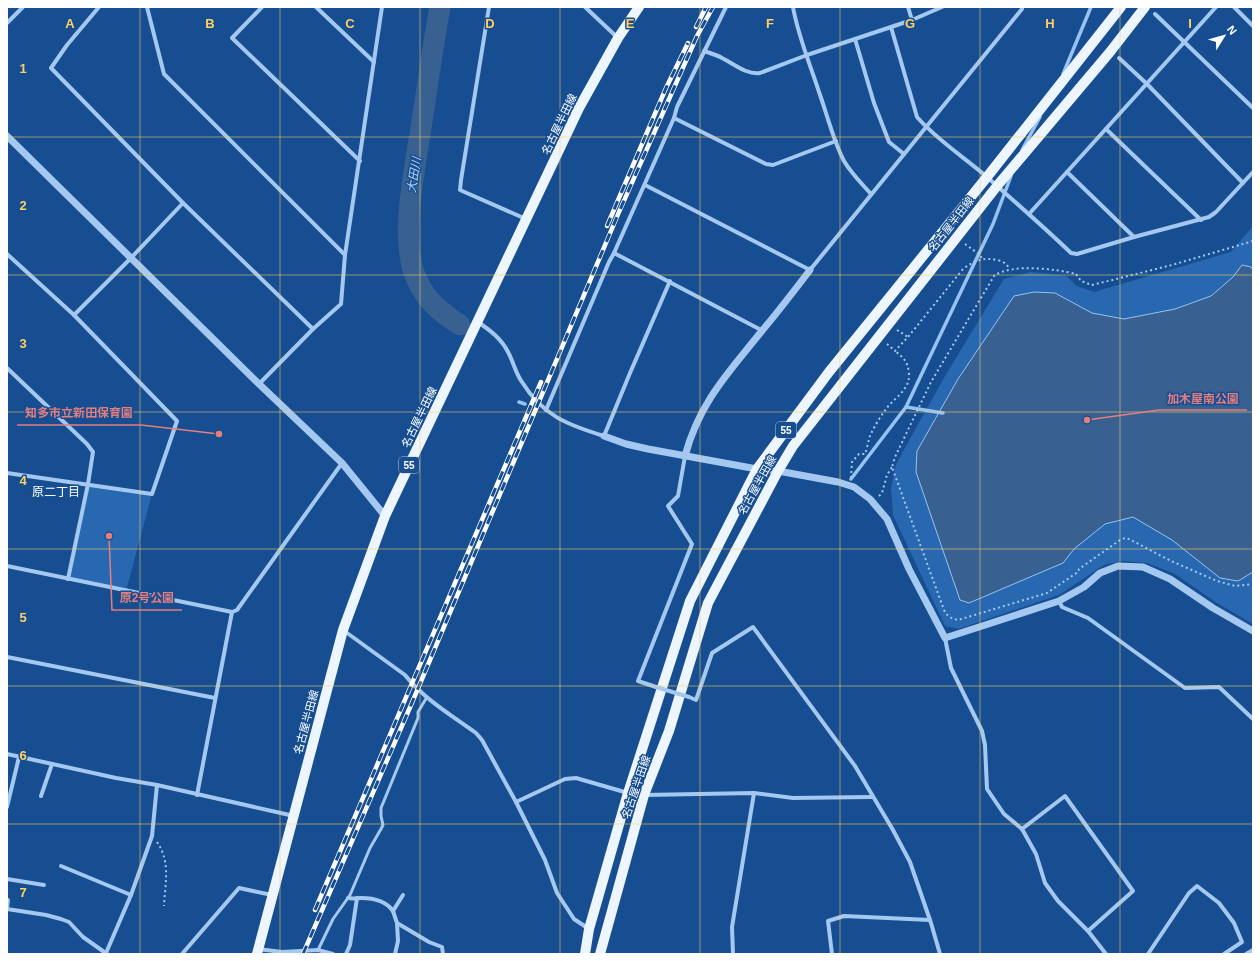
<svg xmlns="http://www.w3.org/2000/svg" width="1260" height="961" font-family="Helvetica,'Noto Sans JP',sans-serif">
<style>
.green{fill:#2868b0}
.water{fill:#386192;stroke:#96c3f3}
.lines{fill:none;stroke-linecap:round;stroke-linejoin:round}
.stream{stroke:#96c3f3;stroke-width:3.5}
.river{stroke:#386192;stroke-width:21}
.path{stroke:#a4c8f0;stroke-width:2;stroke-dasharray:2 3;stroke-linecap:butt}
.service{stroke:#a4c8f0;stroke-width:3}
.minor{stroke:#a4c8f0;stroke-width:4}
.tertiary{stroke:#a4c8f0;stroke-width:7}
.primary{stroke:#edf5ff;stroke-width:10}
.rail-casing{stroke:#fff;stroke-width:4.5}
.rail{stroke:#164e91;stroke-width:3;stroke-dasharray:9;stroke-linecap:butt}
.minor-bridge{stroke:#a4c8f0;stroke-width:4}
.grid{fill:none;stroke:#ffcf63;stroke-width:1;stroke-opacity:0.55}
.labels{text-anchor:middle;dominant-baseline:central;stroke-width:3;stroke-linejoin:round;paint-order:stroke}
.shield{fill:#164e91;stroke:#b9cade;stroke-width:1}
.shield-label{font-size:10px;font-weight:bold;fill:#fff}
.street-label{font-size:11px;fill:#fff;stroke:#164e91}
.water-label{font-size:12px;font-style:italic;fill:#b0d2f7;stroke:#164e91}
.neighbourhood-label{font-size:12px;fill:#fff;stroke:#164e91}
.grid-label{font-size:13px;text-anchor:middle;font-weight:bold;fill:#ffcf63;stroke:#164e91;stroke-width:3;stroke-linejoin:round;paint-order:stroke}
.leader{fill:none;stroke:#e67e7e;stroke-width:1.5}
.callout-dot{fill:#e67e7e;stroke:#164e91;stroke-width:1.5}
.callout-label{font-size:12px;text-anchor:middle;font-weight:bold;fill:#e67e7e;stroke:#164e91;stroke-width:3;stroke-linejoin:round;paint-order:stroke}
</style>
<rect width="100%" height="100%" fill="#164e91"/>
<!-- green -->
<g class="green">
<polygon points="1253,226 1253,624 1217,603 1175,574 1147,563 1122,561 1104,565 1059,595 958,629 945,626 893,515 891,488 896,464 945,376 1004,279 1031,272 1066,276 1077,286 1094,292 1231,252"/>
<polygon points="88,484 152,494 126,591 68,579"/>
</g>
<!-- water -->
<polygon class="water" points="1242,265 1251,267 1253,270 1253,572 1238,581 1220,578 1172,540 1133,517 1105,524 1074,549 1063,563 969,603 960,600 916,472 917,451 958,379 1014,296 1034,292 1055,293 1092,313 1124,319 1175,309 1211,296 1233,277"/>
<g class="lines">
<!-- stream -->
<g class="stream">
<polyline points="1063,74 1091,7"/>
<polyline points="1022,150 1040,117"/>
<polyline points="460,325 464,328"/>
<polyline points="519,402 525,404"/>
<polyline points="906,407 943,413"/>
<polyline points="851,479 906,407 993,224 1011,176"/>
</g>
<!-- river -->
<path class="river" d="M440,7C433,45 428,83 422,121C416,164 398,240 417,280C426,301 442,313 460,325"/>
<!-- path -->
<g class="path">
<path d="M1253,241L1172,265L1092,285L1081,281L1076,274C1056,269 1011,263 994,276L931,382L895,457L892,467L944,610C947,616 950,618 958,620L1047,593L1078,572L1079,569L1120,540L1125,538L1129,539L1171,561L1217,581L1235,586L1253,584"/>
<polyline points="965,244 980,255 982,259"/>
<polyline points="897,330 908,337"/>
<path d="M887,344L895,351L908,337L963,269C974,261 983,257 997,260C1002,261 1007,263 1009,269"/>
<path d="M851,478L852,462L859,454H865C867,449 868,442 870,436C874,427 880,417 886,409C894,398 910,390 909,374C908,362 904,358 895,351"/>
<polyline points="879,496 882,493 887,475 892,467"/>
<path d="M157,842C171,862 165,884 164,906"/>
</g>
<!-- service -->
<polyline class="service" points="318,950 333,919 350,895 370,848 381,829 383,825 381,816 381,808 418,718 418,712 427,697"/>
<!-- minor -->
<g class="minor">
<polyline points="99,7 67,45 51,68 183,203 313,329"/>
<polyline points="147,7 164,74 345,255"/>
<polyline points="262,7 232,38 360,161"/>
<polyline points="316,7 374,62"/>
<polyline points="489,7 461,180 460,190 526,219"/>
<polyline points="585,7 618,38"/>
<path d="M793,7C798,36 810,64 819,92C827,114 833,140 844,161C851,173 862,184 871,194"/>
<polyline points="908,7 912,20"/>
<polyline points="1234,7 1253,26"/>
<polyline points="1155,14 1253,108"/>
<polyline points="7,23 23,7"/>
<path d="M891,27L917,117C937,140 964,157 987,177C1015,202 1044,227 1071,253L1077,254L1134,237L1209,217L1216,212L1253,172"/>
<polyline points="855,39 874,103 889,142 904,154"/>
<path d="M704,51C710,53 717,55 722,58C734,64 747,75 760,73L807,55L912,20L942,7"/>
<polyline points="1119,58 1147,84 1243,183"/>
<polyline points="674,118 766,164 773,165 836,141"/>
<polyline points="1106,129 1201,220"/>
<polyline points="1067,172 1134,237"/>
<polyline points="645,185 810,270 1022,9 1022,7"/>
<polyline points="1029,214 1216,7"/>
<polyline points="614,253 763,331"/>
<polyline points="7,254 74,315 177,421 152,494 7,473"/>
<polyline points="74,315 131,258 183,203"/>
<path d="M478,322C491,331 502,339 509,354C514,364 516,374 522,382C543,416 568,425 604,436L630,373L670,281"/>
<polyline points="7,368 87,444 93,452 88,484 68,579"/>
<polyline points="259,384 313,329 341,304 345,255 382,7"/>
<polyline points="546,410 609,262 614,253 674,118 677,107 726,7"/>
<polyline points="7,566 232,612 237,610 342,463"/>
<polyline points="1059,601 1062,607 1088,618 1185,688 1219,687 1253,719"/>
<path d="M343,630L405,675C424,699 451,715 476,733L482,740L516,802L545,860L557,893L574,919L589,929"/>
<polyline points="945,638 951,668 982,731 985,745 987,789 1004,814 1022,829 1036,854 1045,883 1058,901 1088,931 1106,954"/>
<polyline points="7,657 215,698"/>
<polyline points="656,687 638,681 692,544 668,506 678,496 685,456"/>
<polyline points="689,697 696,700 712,653 753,627 855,766 893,830 910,862 931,923 940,954"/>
<polyline points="7,754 116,778 157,785 294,816"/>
<polyline points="197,795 232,612"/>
<polyline points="41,796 52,764"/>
<polyline points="516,802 565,779 576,778 628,793 644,795 754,793 793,798 872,797"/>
<polyline points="7,807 19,757"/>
<polyline points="1022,829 1065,796 1133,891 1088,931"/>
<polyline points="61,866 131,895"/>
<polyline points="7,879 44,885"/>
<polyline points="403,895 393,911 397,923 429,942 442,947 443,954"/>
<path d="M348,898C353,899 357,898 361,898C373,898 386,901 393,911"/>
<polyline points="8,900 7,909 46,915 61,919 69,922 83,937 107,954"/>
<polyline points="258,949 282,952 318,950 333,954"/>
<polyline points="106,953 131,895 152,836 157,785"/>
<polyline points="182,954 239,888 272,895"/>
<polyline points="346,954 350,945 357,898"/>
<polyline points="395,954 398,941 397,923"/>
<polyline points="733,954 732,927 754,793"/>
<polyline points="832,954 828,921 844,916 930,920"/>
<polyline points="1148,954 1189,893 1197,886 1219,903 1234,923 1242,942 1224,954"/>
<polyline points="1246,954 1253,950"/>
</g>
<!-- tertiary -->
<g class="tertiary">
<polyline points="7,136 259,384 342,463 385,516"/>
<polyline points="604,436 626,444 648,449 757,469 778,471 838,482 854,487 870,499 887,519 909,569 945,638 1059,601 1084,587 1100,573 1118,566 1143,567 1170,579 1213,608 1253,631"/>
<path d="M685,456C699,403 728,373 761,332C778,312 794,291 810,270"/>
</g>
<!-- primary -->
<g class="primary">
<polyline points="257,954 343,630 385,516 579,108 618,38 639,7"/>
<polyline points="585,954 589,929 628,793 690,601 757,469 829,372 987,177 1121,7"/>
<polyline points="600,954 644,795 669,731 708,603 778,471 793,446 997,186 1110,52 1145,7"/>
</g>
<defs>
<g id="rail">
<polyline points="696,27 706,7"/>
<polyline points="607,226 666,88 688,43"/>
<polyline points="315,910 541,382"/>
<polyline points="303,954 411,705 619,212 697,36 713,7"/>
</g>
</defs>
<!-- rail casing -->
<use href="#rail" class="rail-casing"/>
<!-- rail -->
<use href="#rail" class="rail"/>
<!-- minor-bridge -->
<polyline class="minor-bridge" points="656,687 689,697"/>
</g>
<!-- grid -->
<path class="grid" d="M140,7V954M280,7V954M420,7V954M560,7V954M700,7V954M840,7V954M980,7V954M1120,7V954M7,137H1253M7,275H1253M7,412H1253M7,549H1253M7,686H1253M7,824H1253"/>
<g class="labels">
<!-- shield labels -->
<g class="shield">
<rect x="776" y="422" width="20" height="16" rx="3"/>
<rect x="399" y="457" width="20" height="16" rx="3"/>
</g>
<g class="shield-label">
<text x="786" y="430">55</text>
<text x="409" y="465">55</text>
</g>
<!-- street labels -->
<g class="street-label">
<text transform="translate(559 124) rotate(-64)">名古屋半田線</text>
<text transform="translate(951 224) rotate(-52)">名古屋半田線</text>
<text transform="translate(419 417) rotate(-64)">名古屋半田線</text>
<text transform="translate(757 485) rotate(-61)">名古屋半田線</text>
<text transform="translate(306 722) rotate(-75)">名古屋半田線</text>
<text transform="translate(636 787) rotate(-71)">名古屋半田線</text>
</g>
<!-- water labels -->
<g class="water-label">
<text transform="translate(414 175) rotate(-81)">大田川</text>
</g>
<!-- neighbourhood labels -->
<g class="neighbourhood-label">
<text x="56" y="492">原二丁目</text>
</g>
</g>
<g class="grid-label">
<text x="70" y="28">A</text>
<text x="210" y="28">B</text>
<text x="350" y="28">C</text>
<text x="490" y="28">D</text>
<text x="630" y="28">E</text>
<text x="770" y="28">F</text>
<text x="910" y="28">G</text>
<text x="1050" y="28">H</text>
<text x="1190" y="28">I</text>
<text x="23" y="73">1</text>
<text x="23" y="210">2</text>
<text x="23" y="348">3</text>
<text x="23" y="485">4</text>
<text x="23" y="622">5</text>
<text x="23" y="760">6</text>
<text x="23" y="897">7</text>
</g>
<!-- callouts -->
<path class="leader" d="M1087 420L1159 410H1247M219 434L141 425H17M109 536L112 610H182"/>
<g class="callout-dot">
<circle cx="1087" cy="420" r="4"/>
<circle cx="219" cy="434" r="4"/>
<circle cx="109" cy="536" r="4"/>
</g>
<g class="callout-label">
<text x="1203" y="403">加木屋南公園</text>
<text x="79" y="417">知多市立新田保育園</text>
<text x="147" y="602">原2号公園</text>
</g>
<!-- border -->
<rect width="1260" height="961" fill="none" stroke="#ffffff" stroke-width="16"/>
<!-- north arrow -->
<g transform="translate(1224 36) rotate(53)" stroke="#164e91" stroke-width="3" paint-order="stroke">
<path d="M0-3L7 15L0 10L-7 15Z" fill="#ffffff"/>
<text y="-6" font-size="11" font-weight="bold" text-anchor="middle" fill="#ffffff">N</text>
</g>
</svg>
